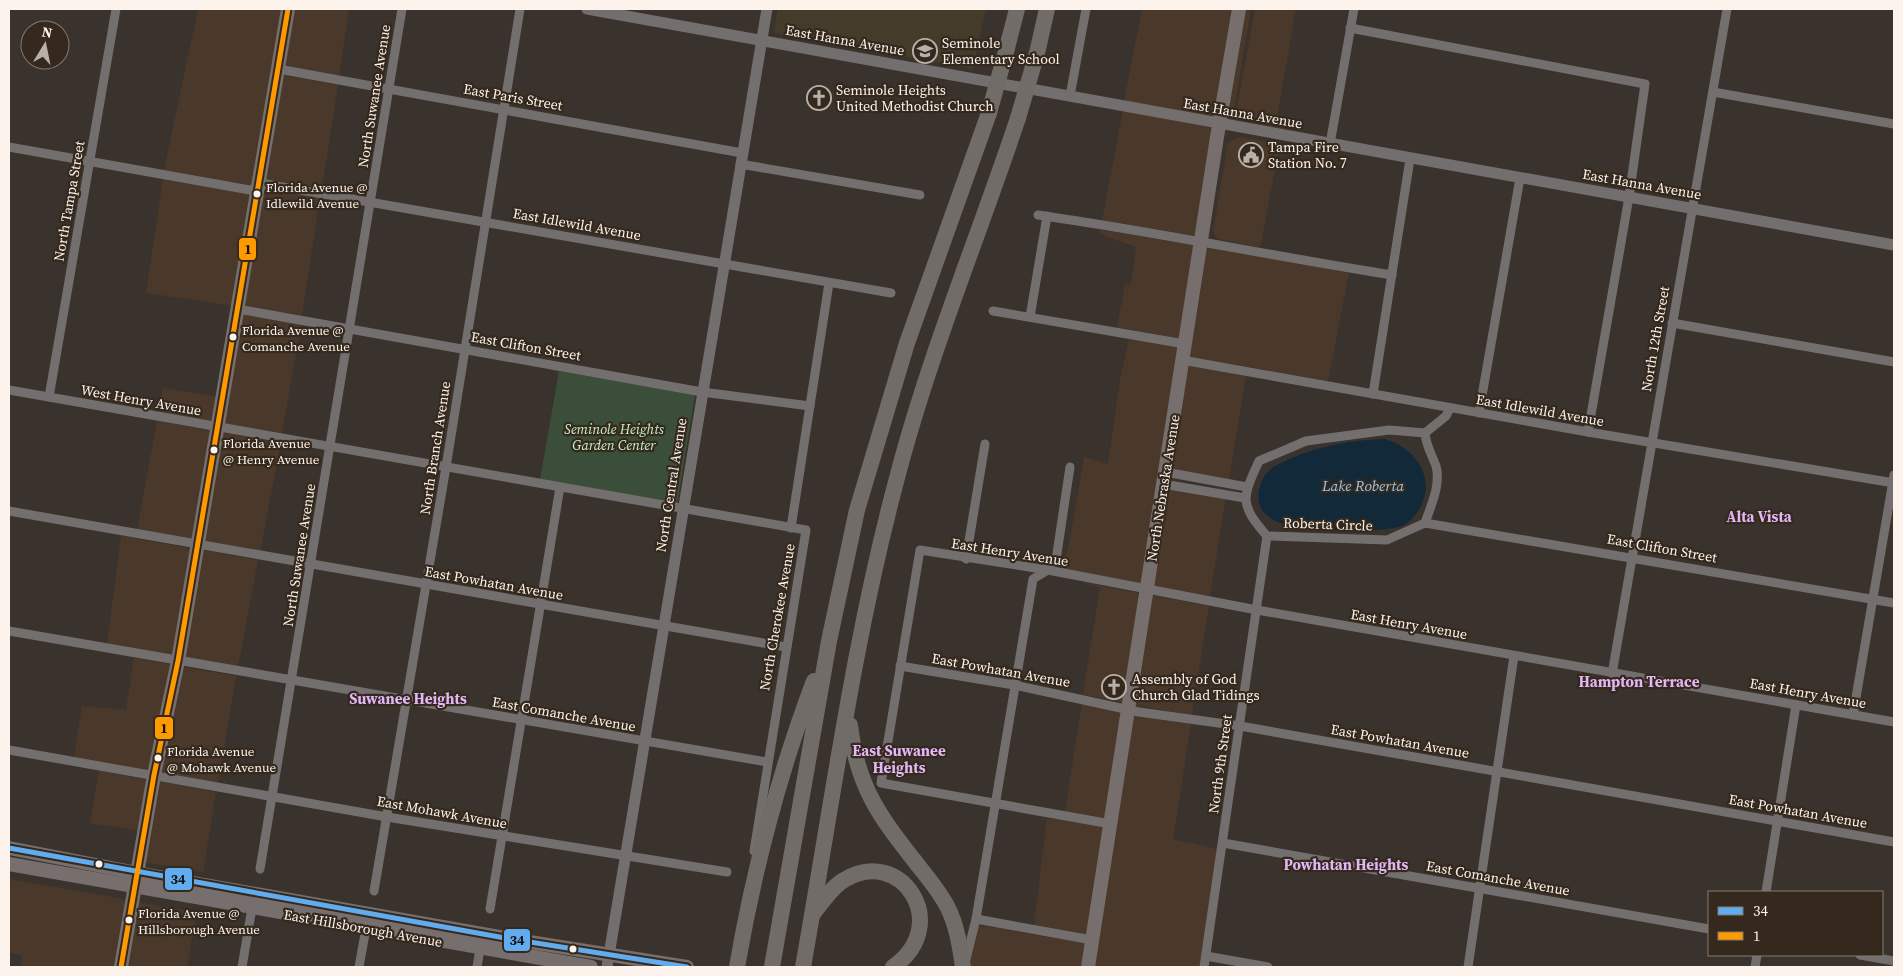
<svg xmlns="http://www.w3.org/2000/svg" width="1903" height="976" font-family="'Source Serif 4',serif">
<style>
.built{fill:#4a392a}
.education{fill:#443b2b}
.green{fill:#3b4e39}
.water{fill:#12293a}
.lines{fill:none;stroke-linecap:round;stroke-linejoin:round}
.minor{stroke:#736f6e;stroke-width:9}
.tertiary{stroke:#736f6e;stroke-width:11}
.primary{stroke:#766f6d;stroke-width:14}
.motorway{stroke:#716c68;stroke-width:16}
.motorway-bridge{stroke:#716c68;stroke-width:16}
.bus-1-casing{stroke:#35291d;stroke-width:9}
.bus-2-casing{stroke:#35291d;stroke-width:9}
.bus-1{stroke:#60acee;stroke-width:5}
.bus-2{stroke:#f90;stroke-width:5}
.bus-dot{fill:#fcf3ec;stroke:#35291d;stroke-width:2}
.labels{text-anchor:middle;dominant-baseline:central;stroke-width:4.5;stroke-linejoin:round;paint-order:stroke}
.bus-label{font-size:13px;fill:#fcf3ec;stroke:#35291d;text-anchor:start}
.street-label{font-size:14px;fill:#fcf3ec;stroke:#35291d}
.poi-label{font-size:14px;fill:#fcf3ec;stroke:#35291d;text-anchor:start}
.park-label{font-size:14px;font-style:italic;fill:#c4f2c4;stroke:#35291d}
.water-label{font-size:15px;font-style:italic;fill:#94c7ef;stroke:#35291d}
.neighbourhood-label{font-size:15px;font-weight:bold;fill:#e2b7f8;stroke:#35291d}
.line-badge{stroke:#35291d;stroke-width:2}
.pale-badge-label{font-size:14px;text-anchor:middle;font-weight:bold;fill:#111}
</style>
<rect width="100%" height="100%" fill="#3a332d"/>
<!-- built -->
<g class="built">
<polygon points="198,9 284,9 255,186 164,170"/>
<polygon points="293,9 349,9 339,76 283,66"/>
<polygon points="1142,9 1235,9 1216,119 1124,101"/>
<polygon points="1243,9 1251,9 1233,116 1238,122 1284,128 1284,131 1224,120"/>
<polygon points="1255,9 1296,9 1276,123 1239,118 1236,113"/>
<polygon points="281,75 338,85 322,188 264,179"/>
<polygon points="1123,110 1214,128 1197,236 1102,221"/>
<polygon points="1240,137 1280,144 1260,248 1216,238 1213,231 1228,143"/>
<polygon points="163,179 253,195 234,306 146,293"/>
<polygon points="263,188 320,197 302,315 243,305"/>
<polygon points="1100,230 1196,245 1182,339 1117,327 1125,284 1131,285 1136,247 1100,234"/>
<polygon points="1204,246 1349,273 1328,381 1187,356"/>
<polygon points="241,314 301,324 282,434 223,423"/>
<polygon points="1129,339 1180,347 1144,585 1063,569 1070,539 1084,457 1108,464 1120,380"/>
<polygon points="1186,365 1246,375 1228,486 1168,476"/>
<polygon points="163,388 219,397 215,422 159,412"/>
<polygon points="157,421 213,431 195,540 137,530"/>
<polygon points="221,432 281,443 260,552 203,542"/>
<polygon points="1167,485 1226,495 1210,597 1151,586"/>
<polygon points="121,536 193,549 175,656 107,644"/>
<polygon points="201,550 258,560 238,667 183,658"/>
<polygon points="1081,582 1142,594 1125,703 1083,694 1100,588"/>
<polygon points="1150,595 1209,606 1192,715 1133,705"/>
<polygon points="134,658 173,665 150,771 74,757 82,706 126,710"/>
<polygon points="181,667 236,676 218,783 158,772"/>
<polygon points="1082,703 1123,712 1107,819 1065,811"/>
<polygon points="1131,714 1191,724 1173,839 1218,849 1200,967 1092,967"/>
<polygon points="99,771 149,780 139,831 90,823"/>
<polygon points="156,781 216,792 203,872 143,862"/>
<polygon points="1047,818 1106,827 1089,935 1034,925"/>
<polygon points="9,879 129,900 117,967 21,967 22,955 9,952"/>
<polygon points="136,902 196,912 187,967 125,967"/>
<polygon points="978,925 1088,944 1084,967 969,967"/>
</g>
<!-- education -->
<polygon class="education" points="778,9 986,9 973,69 774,33"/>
<!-- green -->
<polygon class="green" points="559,371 695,395 677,505 540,480"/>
<!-- water -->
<path class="water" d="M1385,439C1416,448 1438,480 1418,511C1414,517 1409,523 1402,526C1381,533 1329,531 1307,529C1282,525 1251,519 1260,486C1263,477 1267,471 1275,466C1308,448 1348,440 1385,439Z"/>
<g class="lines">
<!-- minor -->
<g class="minor">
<polyline points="1350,28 1645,84 1629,197 1588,432"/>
<polyline points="278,69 742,153"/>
<polyline points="1713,92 1894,124"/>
<polyline points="1070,96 1086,9"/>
<polyline points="1330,144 1354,9"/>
<polyline points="9,147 250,190 267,184 277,186 891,293"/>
<polyline points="740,164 920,195"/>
<path d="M1038,215C1156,232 1273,256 1392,275"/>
<polyline points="238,309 702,392 810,406"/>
<polyline points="993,311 1185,344"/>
<polyline points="1030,317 1047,216"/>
<polyline points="1672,323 1894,362"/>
<polyline points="1182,360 1588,432 1894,483"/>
<polyline points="9,390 806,530 754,851"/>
<polyline points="1373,394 1410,159"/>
<polyline points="49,397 116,9"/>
<polyline points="1479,413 1520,178"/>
<path d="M1425,433C1426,446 1432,455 1436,466C1441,485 1431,505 1425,523L1387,540L1267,536C1239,504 1242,498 1259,461L1306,441L1389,430L1425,433L1446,416L1450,408"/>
<polyline points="1165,472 1247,487"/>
<polyline points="1163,484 1245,498"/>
<polyline points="9,511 786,647"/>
<polyline points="1425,523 1894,603"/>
<polyline points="791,528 829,283"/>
<polyline points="966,559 985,444"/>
<polyline points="9,631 767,762"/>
<polyline points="900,666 1014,685 1139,712 1240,726 1894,842"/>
<polyline points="1612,674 1727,9"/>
<polyline points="1853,715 1894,475"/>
<polyline points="9,750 387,817 727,872"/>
<polyline points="1111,824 881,783 920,550 1048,570 1257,610 1894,722"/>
<polyline points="1223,843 1709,929"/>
<polyline points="260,869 402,9"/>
<polyline points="374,891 446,467 520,9"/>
<polyline points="1766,892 1796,705"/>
<polyline points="490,909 560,487"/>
<polyline points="976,919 1092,940"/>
<polyline points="1860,955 1894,961"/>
<polyline points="1206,956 1268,967"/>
<polyline points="966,959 976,919 1033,579 1048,570 1056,560 1070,467"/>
<polyline points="242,967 252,908"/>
<polyline points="359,967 366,928"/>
<polyline points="477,967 480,949"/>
<polyline points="1204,967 1267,536"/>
<polyline points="1468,967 1514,656"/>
<polyline points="1755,967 1757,955"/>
</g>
<!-- tertiary -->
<g class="tertiary">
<polyline points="587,9 1894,245"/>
<polyline points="607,967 767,9"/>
</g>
<!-- primary -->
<g class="primary">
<polyline points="9,848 137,873 505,938 687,967"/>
<polyline points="9,864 591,967"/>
<polyline points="121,967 154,775 178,661 288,9"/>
<polyline points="1088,967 1217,137 1239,9"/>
</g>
<!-- motorway -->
<g class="motorway">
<polyline points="1007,48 1017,9"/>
<polyline points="1037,53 1047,9"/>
<path d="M850,725C857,787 880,817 917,864C928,878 940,892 948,908C957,926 960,947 963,967"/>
<path d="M813,914C822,902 832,887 844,880C900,845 954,924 893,967"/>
<path d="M737,967C753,873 780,770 814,681"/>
<polyline points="772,967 829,641 857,510 907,343 989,113"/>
<path d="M803,967C832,804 854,638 897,478C929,355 978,238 1018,118"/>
</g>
<!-- motorway-bridge -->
<g class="motorway-bridge">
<polyline points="989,113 1007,48"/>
<polyline points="1018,118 1037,53"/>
</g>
<defs>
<polyline id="bus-1" points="9,848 505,938 687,967"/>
<polyline id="bus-2" points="121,967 154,775 178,661 288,9"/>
</defs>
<!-- bus-1 casing -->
<use href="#bus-1" class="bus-1-casing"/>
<!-- bus-2 casing -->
<use href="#bus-2" class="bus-2-casing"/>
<!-- bus-1 -->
<use href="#bus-1" class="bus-1"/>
<!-- bus-2 -->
<use href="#bus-2" class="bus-2"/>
</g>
<!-- icons -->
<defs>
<symbol id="school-ring" viewBox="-11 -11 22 22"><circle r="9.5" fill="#35291d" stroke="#b8b0a9" stroke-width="1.5"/><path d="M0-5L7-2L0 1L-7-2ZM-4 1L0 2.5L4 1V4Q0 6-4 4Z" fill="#b8b0a9"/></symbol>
<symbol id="church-ring" viewBox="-11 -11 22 22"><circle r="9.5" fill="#35291d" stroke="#b8b0a9" stroke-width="1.5"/><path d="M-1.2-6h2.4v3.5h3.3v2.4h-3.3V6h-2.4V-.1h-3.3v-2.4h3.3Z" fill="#b8b0a9"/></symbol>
<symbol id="civic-ring" viewBox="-11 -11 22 22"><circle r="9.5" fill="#35291d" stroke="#b8b0a9" stroke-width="1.5"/><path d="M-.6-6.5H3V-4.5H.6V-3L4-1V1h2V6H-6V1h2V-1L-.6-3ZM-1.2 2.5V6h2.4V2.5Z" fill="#b8b0a9"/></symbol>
</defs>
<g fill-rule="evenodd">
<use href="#school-ring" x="911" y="37" width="28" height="28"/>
<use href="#church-ring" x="805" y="84" width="28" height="28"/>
<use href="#civic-ring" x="1237" y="141" width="28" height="28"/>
<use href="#church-ring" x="1100" y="673" width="28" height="28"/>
</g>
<!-- markers -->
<g class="bus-dot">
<circle cx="257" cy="194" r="4.5"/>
<circle cx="233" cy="337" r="4.5"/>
<circle cx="214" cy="450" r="4.5"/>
<circle cx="158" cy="758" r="4.5"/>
<circle cx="99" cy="864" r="4.5"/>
<circle cx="129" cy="920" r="4.5"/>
<circle cx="573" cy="949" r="4.5"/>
</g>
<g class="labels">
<!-- bus labels -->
<g class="bus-label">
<text x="266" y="187">Florida Avenue @<tspan x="266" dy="16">Idlewild Avenue</tspan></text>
<text x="242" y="330">Florida Avenue @<tspan x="242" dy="16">Comanche Avenue</tspan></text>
<text x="223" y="443">Florida Avenue<tspan x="223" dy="16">@ Henry Avenue</tspan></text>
<text x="167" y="751">Florida Avenue<tspan x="167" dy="16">@ Mohawk Avenue</tspan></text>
<text x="138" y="913">Florida Avenue @<tspan x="138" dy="16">Hillsborough Avenue</tspan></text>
</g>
<!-- street labels -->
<g class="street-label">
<text transform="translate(845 40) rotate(10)">East Hanna Avenue</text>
<text transform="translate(374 96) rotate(-81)">North Suwanee Avenue</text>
<text transform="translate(513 97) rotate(10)">East Paris Street</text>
<text transform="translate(1243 113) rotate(10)">East Hanna Avenue</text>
<text transform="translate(1642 184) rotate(10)">East Hanna Avenue</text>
<text transform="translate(69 201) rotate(-80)">North Tampa Street</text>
<text transform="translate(577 224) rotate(10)">East Idlewild Avenue</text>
<text transform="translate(1655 339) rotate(-80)">North 12th Street</text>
<text transform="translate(526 346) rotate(10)">East Clifton Street</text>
<text transform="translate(141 400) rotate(10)">West Henry Avenue</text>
<text transform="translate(1540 410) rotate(10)">East Idlewild Avenue</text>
<text transform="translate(435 448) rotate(-81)">North Branch Avenue</text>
<text transform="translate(671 485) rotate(-81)">North Central Avenue</text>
<text transform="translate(1163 488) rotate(-81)">North Nebraska Avenue</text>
<text transform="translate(1328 524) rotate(2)">Roberta Circle</text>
<text transform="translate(1662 548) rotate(10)">East Clifton Street</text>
<text transform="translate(1010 552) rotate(9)">East Henry Avenue</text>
<text transform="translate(299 555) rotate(-81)">North Suwanee Avenue</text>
<text transform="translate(494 583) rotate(10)">East Powhatan Avenue</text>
<text transform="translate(777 617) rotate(-80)">North Cherokee Avenue</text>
<text transform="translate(1409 624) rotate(10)">East Henry Avenue</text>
<text transform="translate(1001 670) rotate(10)">East Powhatan Avenue</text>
<text transform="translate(1808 693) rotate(10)">East Henry Avenue</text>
<text transform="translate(564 714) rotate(10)">East Comanche Avenue</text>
<text transform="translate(1400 741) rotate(10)">East Powhatan Avenue</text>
<text transform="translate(1220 764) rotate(-82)">North 9th Street</text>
<text transform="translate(1798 811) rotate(10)">East Powhatan Avenue</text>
<text transform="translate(442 812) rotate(10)">East Mohawk Avenue</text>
<text transform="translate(1498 878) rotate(10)">East Comanche Avenue</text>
<text transform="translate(363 928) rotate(10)">East Hillsborough Avenue</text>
</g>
<!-- poi labels -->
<g class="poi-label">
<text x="942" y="43">Seminole<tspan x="942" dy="16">Elementary School</tspan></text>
<text x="836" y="90">Seminole Heights<tspan x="836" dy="16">United Methodist Church</tspan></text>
<text x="1268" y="147">Tampa Fire<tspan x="1268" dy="16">Station No. 7</tspan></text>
<text x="1132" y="679">Assembly of God<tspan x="1132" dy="16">Church Glad Tidings</tspan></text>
</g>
<!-- park labels -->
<g class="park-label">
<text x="614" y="429">Seminole Heights<tspan x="614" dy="16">Garden Center</tspan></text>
</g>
<!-- water labels -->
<g class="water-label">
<text x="1363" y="485">Lake Roberta</text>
</g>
<!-- neighbourhood labels -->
<g class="neighbourhood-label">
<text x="1759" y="516">Alta Vista</text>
<text x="1639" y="681">Hampton Terrace</text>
<text x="408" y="698">Suwanee Heights</text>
<text x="899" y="750">East Suwanee<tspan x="899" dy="17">Heights</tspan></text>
<text x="1346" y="864">Powhatan Heights</text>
</g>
</g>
<g class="line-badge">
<rect x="238" y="237" width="19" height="24" rx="5" fill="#f90"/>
<rect x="154" y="716" width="20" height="24" rx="5" fill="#f90"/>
<rect x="164" y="867" width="29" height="24" rx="5" fill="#60acee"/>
<rect x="503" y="928" width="28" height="24" rx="5" fill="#60acee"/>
</g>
<g class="pale-badge-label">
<text x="248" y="254">1</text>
<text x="164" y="733">1</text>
<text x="178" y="884">34</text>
<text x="517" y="945">34</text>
</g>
<!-- border -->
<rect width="1903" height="976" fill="none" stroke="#fcf3ec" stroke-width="20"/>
<!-- legend -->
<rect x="1708" y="891" width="175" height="65" fill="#35291d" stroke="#857a70"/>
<rect x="1718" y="907" width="25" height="8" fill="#60acee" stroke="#857a70"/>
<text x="1753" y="916" font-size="15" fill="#fcf3ec">34</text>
<rect x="1718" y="932" width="25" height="8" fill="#ff9900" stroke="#857a70"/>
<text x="1753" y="941" font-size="15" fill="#fcf3ec">1</text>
<!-- north arrow -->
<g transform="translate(45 45) rotate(10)"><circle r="24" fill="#35291d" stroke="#857a70"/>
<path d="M0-4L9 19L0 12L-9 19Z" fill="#b8b0a9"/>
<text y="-8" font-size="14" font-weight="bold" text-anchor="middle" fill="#fcf3ec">N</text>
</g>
</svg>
